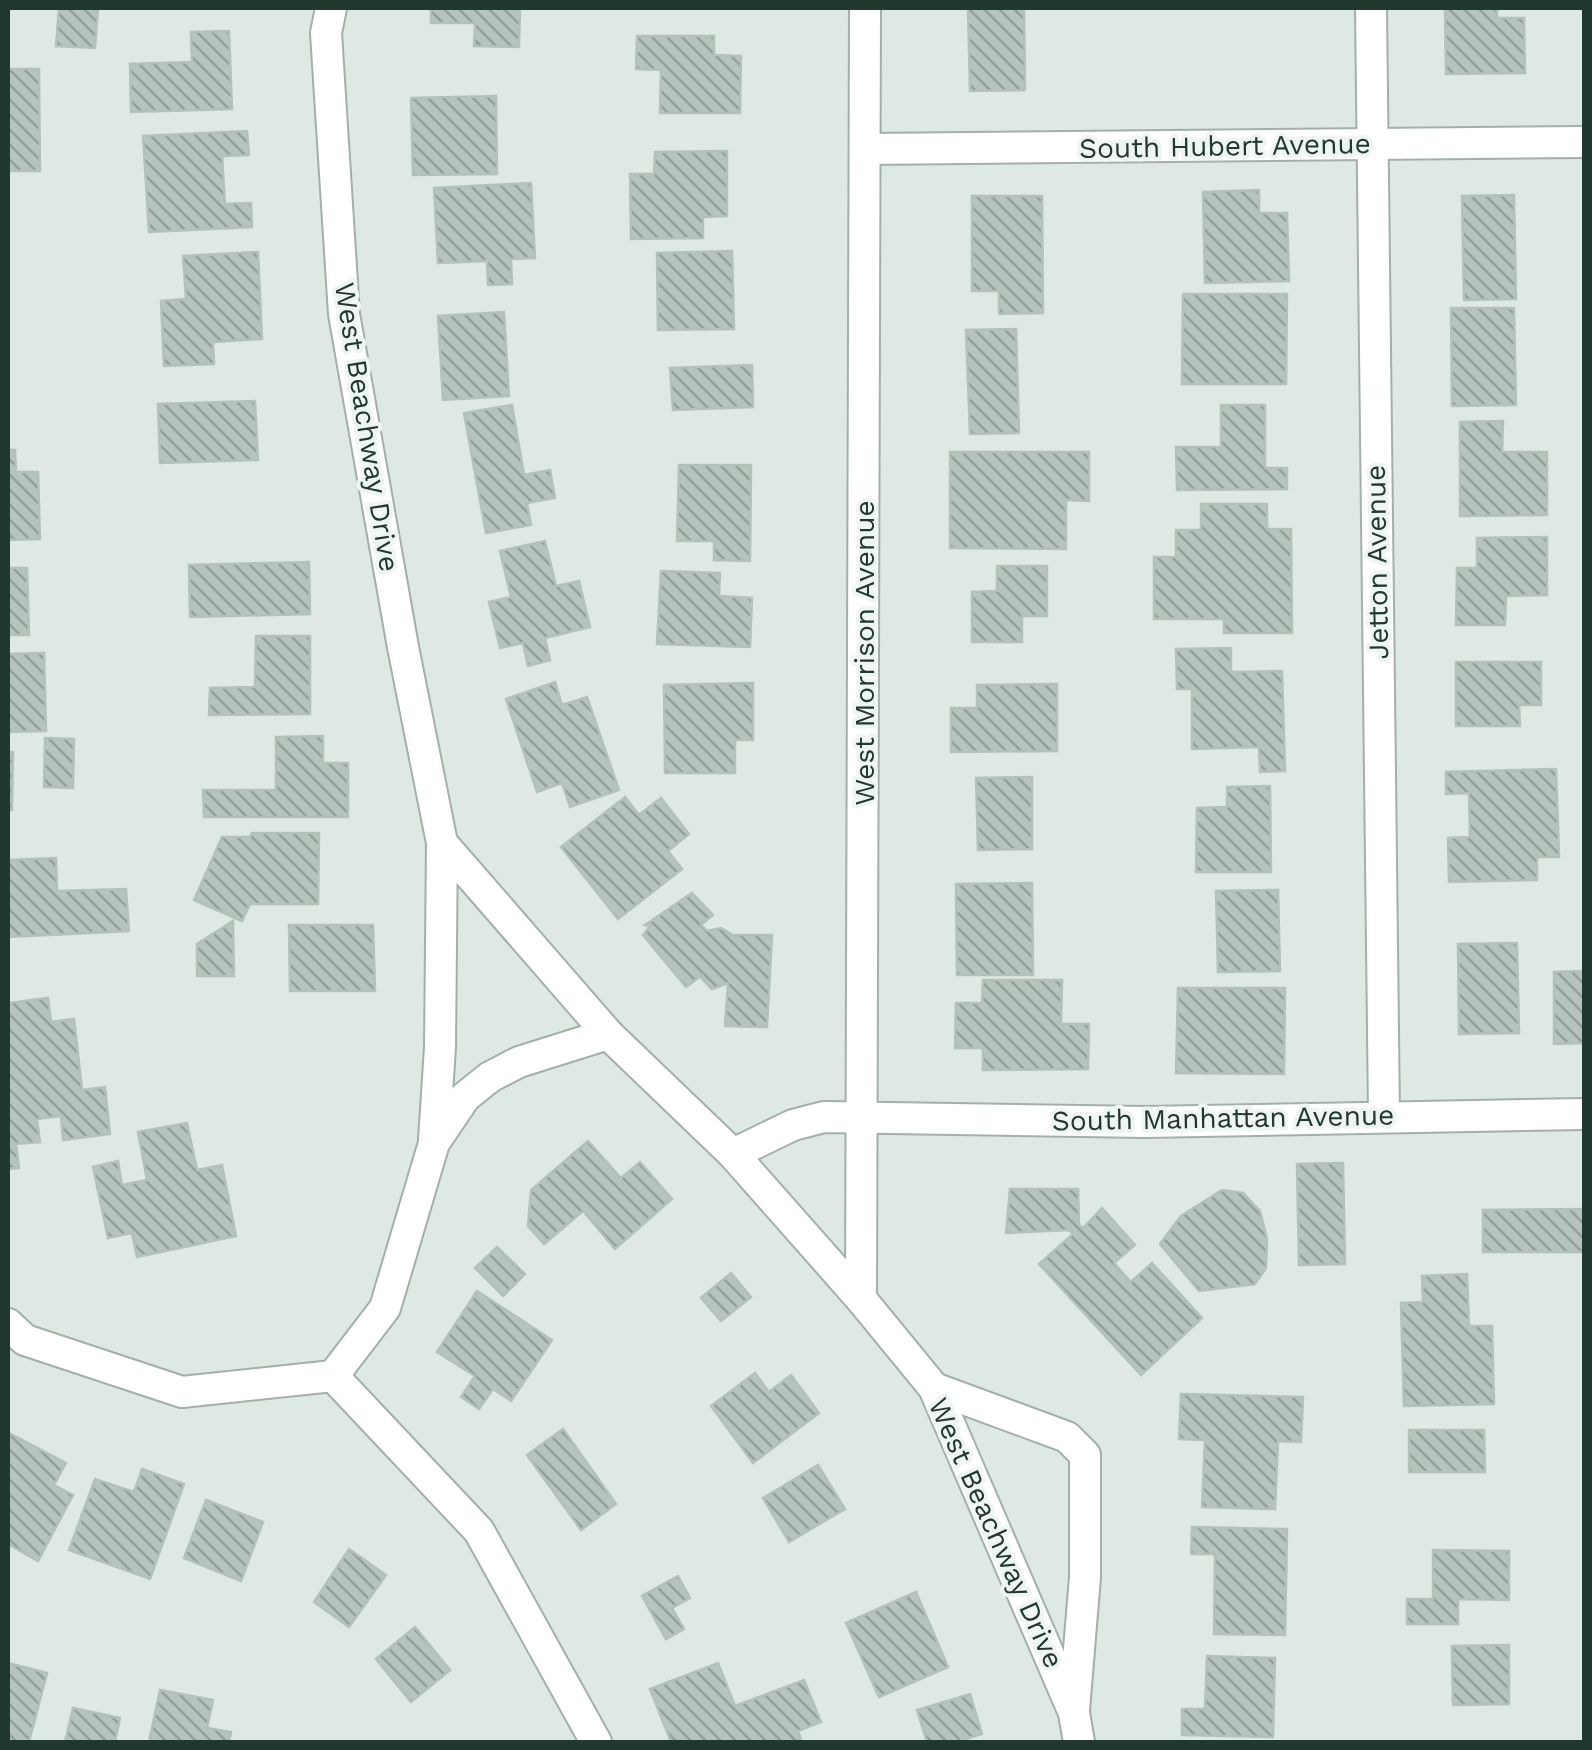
<svg xmlns="http://www.w3.org/2000/svg" width="1592" height="1750" font-family="'Work Sans',sans-serif">
<style>
.building{fill:url(#building-back-hatch);stroke:#b2c2b9;stroke-width:2.5}
.lines{fill:none;stroke-linecap:round;stroke-linejoin:round}
.minor-casing{stroke:#a2b0a9;stroke-width:34}
.minor{stroke:#fff;stroke-width:30}
.labels{text-anchor:middle;dominant-baseline:central;stroke-width:8;stroke-linejoin:round;paint-order:stroke}
.street-label{font-size:28px;fill:#21382f;stroke:#eff6f2}
</style>
<defs>
<pattern id="building-back-hatch" width="6" height="6" patternUnits="userSpaceOnUse" patternTransform="scale(2.5)"><rect width="6" height="6" fill="#b5c4bc"/><path d="M-1 5l2 2M0 0l6 6M5-1l2 2" fill="none" stroke="#93a099"/></pattern>
</defs>
<rect width="100%" height="100%" fill="#dfe9e3"/>
<!-- building -->
<g class="building">
<polygon points="59,8 98,8 95,48 56,46"/>
<polygon points="431,8 520,8 519,47 474,46 475,23 431,23"/>
<polygon points="968,8 1024,8 1025,90 970,91"/>
<polygon points="1445,8 1497,8 1497,18 1524,18 1525,73 1446,74"/>
<polygon points="229,31 232,109 131,112 130,64 192,62 191,32"/>
<polygon points="637,36 714,36 714,55 741,56 740,113 660,113 661,70 636,69"/>
<polygon points="8,69 39,69 40,171 8,171"/>
<polygon points="496,96 497,174 413,175 411,98"/>
<polygon points="247,131 249,155 222,156 225,204 251,203 252,227 149,232 143,136"/>
<polygon points="727,151 727,216 703,217 703,238 631,239 630,174 654,174 655,152"/>
<polygon points="531,183 535,258 511,259 512,284 488,285 487,261 438,263 434,188"/>
<polygon points="1259,190 1259,213 1287,213 1289,281 1205,283 1203,192"/>
<polygon points="1514,195 1516,299 1464,300 1462,196"/>
<polygon points="972,196 1042,196 1043,313 999,314 999,291 972,291"/>
<polygon points="732,251 734,329 658,330 657,253"/>
<polygon points="258,252 262,339 213,342 214,364 164,366 161,301 186,299 183,256"/>
<polygon points="1183,294 1287,294 1286,384 1182,384"/>
<polygon points="1451,308 1514,308 1516,405 1452,406"/>
<polygon points="504,312 509,396 443,400 438,316"/>
<polygon points="1016,329 1019,433 970,434 966,330"/>
<polygon points="752,365 753,407 673,410 670,368"/>
<polygon points="255,401 258,460 160,463 158,404"/>
<polygon points="512,405 524,475 550,470 555,498 527,503 531,525 486,533 464,413"/>
<polygon points="1221,405 1265,405 1265,468 1287,468 1287,489 1177,490 1176,447 1221,447"/>
<polygon points="1503,421 1502,452 1547,452 1547,515 1460,516 1460,422"/>
<polygon points="8,450 15,450 16,472 38,472 40,539 8,540"/>
<polygon points="950,452 1089,452 1089,501 1066,500 1066,549 950,548"/>
<polygon points="679,465 751,465 750,561 714,560 714,541 677,541"/>
<polygon points="1201,504 1267,504 1267,529 1291,529 1292,633 1224,633 1224,619 1154,619 1154,557 1176,557 1176,530 1201,530"/>
<polygon points="1547,537 1547,595 1506,596 1505,625 1456,625 1457,568 1477,568 1477,538"/>
<polygon points="545,541 556,586 579,581 590,627 545,638 550,660 528,666 523,643 500,648 489,602 511,597 500,551"/>
<polygon points="309,562 310,614 190,617 189,565"/>
<polygon points="997,566 1047,566 1047,616 1022,616 1022,642 972,642 972,592 997,591"/>
<polygon points="8,568 27,568 29,635 8,635"/>
<polygon points="661,571 720,573 719,596 752,598 750,647 657,644"/>
<polygon points="256,636 310,636 310,714 209,715 210,688 255,687"/>
<polygon points="1231,648 1231,672 1282,671 1285,771 1260,772 1259,747 1192,749 1192,689 1177,689 1176,649"/>
<polygon points="44,653 46,731 8,732 8,654"/>
<polygon points="1456,662 1541,662 1541,705 1519,705 1520,726 1456,726"/>
<polygon points="555,682 562,705 587,697 619,790 570,807 562,783 537,792 506,699"/>
<polygon points="753,683 753,740 735,740 735,773 665,773 664,685"/>
<polygon points="1057,684 1057,751 951,752 951,708 977,708 977,685"/>
<polygon points="323,736 323,763 348,763 348,817 204,817 203,790 276,790 276,737"/>
<polygon points="45,738 74,739 73,788 44,787"/>
<polygon points="8,752 13,752 12,810 8,810"/>
<polygon points="1556,769 1559,857 1537,857 1537,880 1449,882 1448,838 1470,837 1469,793 1446,794 1446,772"/>
<polygon points="1032,777 1032,849 978,850 976,778"/>
<polygon points="1270,786 1271,872 1196,872 1197,808 1227,807 1227,787"/>
<polygon points="625,797 639,815 661,798 689,834 668,851 682,869 618,919 561,847"/>
<polygon points="252,833 319,833 318,904 250,904 242,921 194,900 222,837 250,837"/>
<polygon points="56,858 57,891 126,889 129,931 8,937 8,860"/>
<polygon points="1032,883 1033,975 957,975 956,884"/>
<polygon points="1278,890 1280,971 1218,972 1216,891"/>
<polygon points="692,893 713,915 701,925 707,931 721,928 733,935 772,935 767,1027 725,1026 728,983 712,989 702,979 702,975 686,987 643,935 650,926 645,925"/>
<polygon points="233,921 234,976 197,976 197,944"/>
<polygon points="289,925 373,925 375,991 290,991"/>
<polygon points="1517,943 1519,1033 1459,1034 1458,944"/>
<polygon points="1584,971 1584,1043 1554,1044 1554,972"/>
<polygon points="983,980 1062,980 1061,1024 1089,1024 1088,1069 983,1070 983,1048 955,1048 956,1003 982,1003"/>
<polygon points="1178,988 1285,988 1284,1074 1176,1073"/>
<polygon points="48,998 51,1022 74,1019 82,1090 105,1087 110,1134 63,1140 61,1116 37,1119 40,1142 16,1144 19,1168 8,1169 8,1003"/>
<polygon points="187,1123 197,1170 222,1165 236,1236 137,1257 132,1233 108,1238 93,1167 118,1161 122,1185 147,1180 138,1132"/>
<polygon points="588,1141 621,1178 640,1162 672,1199 615,1249 583,1211 544,1244 528,1226 531,1190"/>
<polygon points="1343,1163 1345,1264 1299,1265 1297,1164"/>
<polygon points="1010,1189 1078,1189 1079,1225 1083,1228 1102,1208 1135,1245 1114,1263 1131,1282 1152,1263 1202,1318 1141,1375 1039,1264 1073,1234 1069,1230 1006,1233"/>
<polygon points="1222,1190 1243,1193 1260,1211 1267,1239 1266,1268 1255,1284 1199,1291 1160,1244 1181,1216"/>
<polygon points="1584,1209 1584,1252 1483,1252 1483,1210"/>
<polygon points="497,1247 525,1274 503,1296 475,1268"/>
<polygon points="731,1273 751,1297 721,1321 701,1298"/>
<polygon points="1467,1274 1469,1326 1492,1326 1494,1404 1404,1406 1401,1303 1423,1302 1422,1276"/>
<polygon points="477,1291 552,1340 511,1401 493,1389 479,1409 461,1397 475,1376 437,1352"/>
<polygon points="755,1373 769,1392 791,1375 819,1413 753,1463 711,1406"/>
<polygon points="1181,1394 1303,1397 1301,1442 1278,1441 1275,1509 1202,1507 1205,1440 1179,1439"/>
<polygon points="563,1429 616,1504 581,1530 527,1455"/>
<polygon points="1409,1430 1484,1430 1485,1472 1409,1472"/>
<polygon points="9,1433 66,1463 54,1485 73,1495 38,1561 8,1544"/>
<polygon points="818,1465 845,1509 789,1542 763,1498"/>
<polygon points="142,1469 184,1484 150,1579 69,1550 95,1479 134,1492"/>
<polygon points="206,1500 263,1522 241,1581 184,1558"/>
<polygon points="1192,1527 1287,1529 1285,1635 1214,1634 1215,1554 1191,1554"/>
<polygon points="349,1549 386,1575 349,1627 314,1602"/>
<polygon points="1433,1550 1509,1551 1509,1600 1458,1599 1458,1624 1407,1624 1407,1599 1433,1599"/>
<polygon points="678,1576 690,1598 672,1608 684,1629 666,1639 642,1596"/>
<polygon points="916,1592 948,1667 879,1697 846,1623"/>
<polygon points="415,1627 450,1670 411,1702 376,1659"/>
<polygon points="1509,1645 1509,1704 1453,1705 1452,1646"/>
<polygon points="1207,1656 1275,1658 1273,1737 1182,1735 1182,1709 1205,1709"/>
<polygon points="8,1663 47,1673 29,1742 8,1742"/>
<polygon points="718,1663 735,1706 804,1680 821,1722 798,1731 802,1742 671,1742 650,1689"/>
<polygon points="160,1690 213,1700 207,1728 231,1732 229,1742 149,1742"/>
<polygon points="970,1694 982,1734 956,1742 927,1742 917,1710"/>
<polygon points="73,1708 120,1718 115,1742 65,1742"/>
</g>
<g class="lines">
<defs>
<g id="minor">
<polyline points="331,8 326,33 344,314 403,647 442,843 608,1034 733,1154 861,1299 934,1388 1074,1713 1079,1742"/>
<polyline points="1371,8 1384,1116"/>
<polyline points="866,149 1584,142"/>
<polyline points="434,1140 440,1047 442,843"/>
<polyline points="733,1154 793,1125 824,1117 1145,1122 1584,1114"/>
<polyline points="861,1299 865,8"/>
<polyline points="8,1324 25,1340 182,1392 333,1376 479,1531 596,1742"/>
<polyline points="333,1376 385,1308 434,1143 465,1097 490,1077 519,1062 608,1034"/>
<polyline points="934,1388 1067,1437 1085,1455 1085,1577 1074,1710"/>
</g>
</defs>
<!-- minor casing -->
<use href="#minor" class="minor-casing"/>
<!-- minor -->
<use href="#minor" class="minor"/>
</g>
<g class="labels">
<!-- street labels -->
<g class="street-label">
<text transform="translate(1225 146) rotate(-1)">South Hubert Avenue</text>
<text transform="translate(367 427) rotate(81)">West Beachway Drive</text>
<text transform="translate(1377 562) rotate(-91)">Jetton Avenue</text>
<text transform="translate(864 653) rotate(-90)">West Morrison Avenue</text>
<text transform="translate(1223 1118) rotate(-1)">South Manhattan Avenue</text>
<text transform="translate(996 1533) rotate(66)">West Beachway Drive</text>
</g>
</g>
<!-- border -->
<rect width="1592" height="1750" fill="none" stroke="#21382f" stroke-width="20"/>
</svg>
